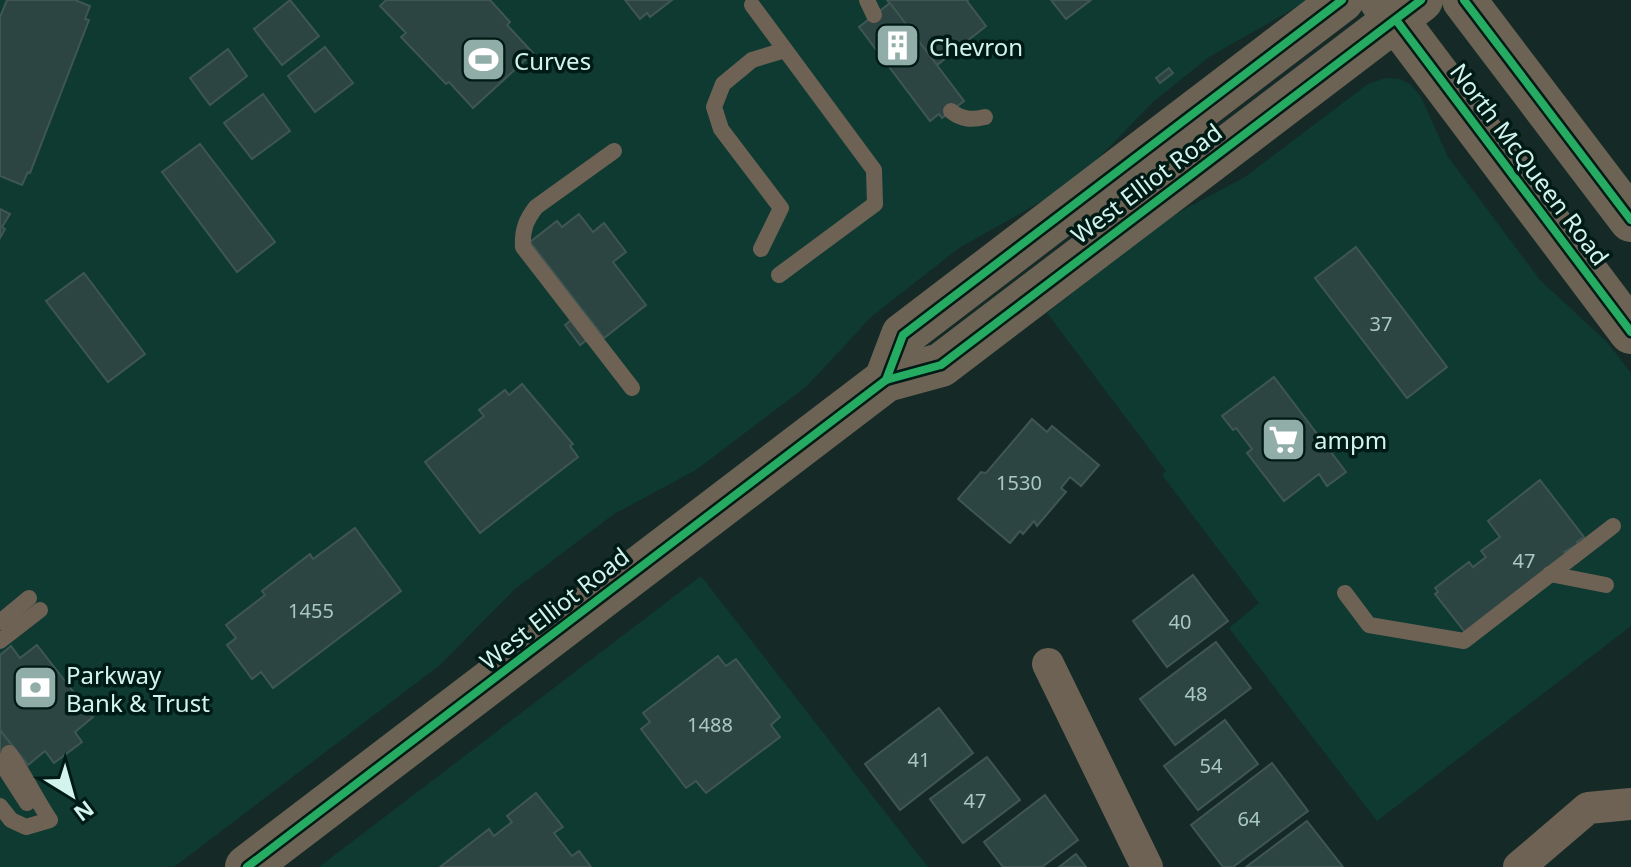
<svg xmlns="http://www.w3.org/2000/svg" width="1631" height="867" font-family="'Noto Sans',sans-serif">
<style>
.built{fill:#0e3a32}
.building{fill:#2d4542;stroke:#3f5652;stroke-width:2}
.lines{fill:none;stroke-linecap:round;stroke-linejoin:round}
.lane{stroke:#6e6255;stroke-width:16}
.street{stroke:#6e6255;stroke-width:32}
.secondary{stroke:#6d6355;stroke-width:44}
.cycleway-casing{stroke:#001a15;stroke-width:13}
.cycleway{stroke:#26ab63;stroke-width:8}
.labels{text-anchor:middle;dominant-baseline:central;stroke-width:7;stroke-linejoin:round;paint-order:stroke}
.number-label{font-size:20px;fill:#a9c8c2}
.poi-label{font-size:24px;fill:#d2f4ec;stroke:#001a15;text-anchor:start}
.street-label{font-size:24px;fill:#d2f4ec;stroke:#001a15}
</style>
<rect width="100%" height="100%" fill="#152a27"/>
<!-- built -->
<g class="built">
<polygon points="0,0 1309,0 1209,57 1153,102 1087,170 1051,196 959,248 871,317 807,386 696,470 614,514 515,589 440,665 174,867 0,867"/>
<polygon points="1386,78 1400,79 1410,84 1421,97 1448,157 1540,280 1606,341 1631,373 1631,626 1377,821 1229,628 1259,603 1162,475 1166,471 1047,313 1170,217 1245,177 1368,84"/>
<polygon points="701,576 928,867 319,867"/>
</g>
<!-- building -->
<g class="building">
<polygon points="7,0 75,0 90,6 85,19 89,20 30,173 28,172 22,185 0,176 0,17"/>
<polygon points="290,0 319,36 282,65 254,29"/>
<polygon points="386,0 490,0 510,22 507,25 533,53 473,108 449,82 446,84 401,37 406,33 380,6"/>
<polygon points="625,0 672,0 650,17 647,13 640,19"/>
<polygon points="887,0 968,0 967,1 986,26 937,65"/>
<polygon points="1051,0 1091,0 1066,19"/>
<polygon points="890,3 964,101 942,118 939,114 930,121 859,27"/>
<polygon points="325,47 353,83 315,112 288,76"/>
<polygon points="228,49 247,76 210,105 190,78"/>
<polygon points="1169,68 1173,73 1160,83 1156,78"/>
<polygon points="263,94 290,131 252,159 224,123"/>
<polygon points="200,144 275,242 237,272 162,172"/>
<polygon points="0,209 10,214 2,227 5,229 0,238"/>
<polygon points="579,214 593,232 604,223 626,252 613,262 646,305 604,338 530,242 557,221 562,227"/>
<polygon points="1356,247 1447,367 1407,398 1315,278"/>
<polygon points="84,273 145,354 108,382 46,301"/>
<polygon points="583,311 599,331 580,345 565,325"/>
<polygon points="1274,377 1346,472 1327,486 1319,474 1284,501 1247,453 1252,449 1236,428 1233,430 1222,416"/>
<polygon points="522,384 573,444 570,446 578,457 480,533 425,462 484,416 479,410 505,390 509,395"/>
<polygon points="1032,419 1047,432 1052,426 1099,465 1081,486 1070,477 1061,488 1066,492 1037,526 1034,521 1023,534 1020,531 1010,543 958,499 981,472 986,473"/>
<polygon points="1540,480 1584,537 1577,542 1579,544 1564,552 1569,558 1468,636 1435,594 1438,592 1435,588 1469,562 1473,567 1486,557 1481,551 1500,537 1488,521"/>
<polygon points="355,528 401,591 273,688 261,672 252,679 227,645 236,638 226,625 265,595 262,591 310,554 313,559"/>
<polygon points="1193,575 1228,621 1167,667 1133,621"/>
<polygon points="1216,642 1251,688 1175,745 1140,699"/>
<polygon points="37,645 93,717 75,732 82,742 54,763 45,751 28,765 0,730 0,655 11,646 20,658"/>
<polygon points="718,656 726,666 736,659 780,717 771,725 780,737 706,793 696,781 686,788 641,729 650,722 643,713"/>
<polygon points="939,708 973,753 900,810 865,764"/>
<polygon points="1225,720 1258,764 1198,810 1164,766"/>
<polygon points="0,730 14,748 0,760"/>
<polygon points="987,757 1020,800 963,843 930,799"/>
<polygon points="1272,763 1308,811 1233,867 1223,867 1191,825"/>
<polygon points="536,793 563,827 554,833 572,856 579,851 591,867 440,867 489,829 494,836 512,822 507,816"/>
<polygon points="1045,795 1078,840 1042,867 1003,867 984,842"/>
<polygon points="1307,821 1343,867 1246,867"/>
<polygon points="1076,854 1086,867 1059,867"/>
</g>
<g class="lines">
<!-- lane -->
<g class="lane">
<polyline points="867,0 874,15"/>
<polyline points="752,5 874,170 875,204 779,275"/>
<path d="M951,111C962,120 972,120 985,117"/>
<path d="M614,151L536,207C526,220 522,230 523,247L632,388"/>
<polyline points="761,249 781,208 721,129 714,107 723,84 752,60 785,50"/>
<polyline points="1550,574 1606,585"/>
<polyline points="1345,593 1369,625 1464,641 1613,526"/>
<polyline points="0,622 29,598"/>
<polyline points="0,641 40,610"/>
<polyline points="0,761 27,803"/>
<path d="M0,806L11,820L26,827L50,820C35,798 25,775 9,753"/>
</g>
<!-- street -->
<g class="street">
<polyline points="1048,664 1147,867"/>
<polyline points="1519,867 1588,808 1631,804"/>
</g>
<!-- secondary -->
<g class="secondary">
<polyline points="1381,0 1631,332"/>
<polyline points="1464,0 1631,220"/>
<polyline points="886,380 903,335 1342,0"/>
<polyline points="247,867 886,380 941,365 1421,0"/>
</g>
<defs>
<g id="cycleway">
<polyline points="1464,0 1631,220"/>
<polyline points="1396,20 1631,332"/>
<polyline points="886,380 903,335 1342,0"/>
<polyline points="247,867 886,380 941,365 1421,0"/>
</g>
</defs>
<!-- cycleway casing -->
<use href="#cycleway" class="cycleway-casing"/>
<!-- cycleway -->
<use href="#cycleway" class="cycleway"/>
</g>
<!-- icons -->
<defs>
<symbol id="building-square" viewBox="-11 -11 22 22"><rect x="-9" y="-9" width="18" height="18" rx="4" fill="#90ada7" stroke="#001a15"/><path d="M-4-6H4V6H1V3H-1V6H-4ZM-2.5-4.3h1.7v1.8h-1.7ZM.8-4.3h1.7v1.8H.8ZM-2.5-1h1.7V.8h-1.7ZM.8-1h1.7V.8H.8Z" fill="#fff"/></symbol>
<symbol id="stadium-square" viewBox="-11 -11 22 22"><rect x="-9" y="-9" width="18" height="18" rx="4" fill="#90ada7" stroke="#001a15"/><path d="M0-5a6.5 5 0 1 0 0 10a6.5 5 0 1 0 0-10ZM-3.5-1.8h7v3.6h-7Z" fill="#fff"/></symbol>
<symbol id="supermarket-square" viewBox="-11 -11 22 22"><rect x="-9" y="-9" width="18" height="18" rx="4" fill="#90ada7" stroke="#001a15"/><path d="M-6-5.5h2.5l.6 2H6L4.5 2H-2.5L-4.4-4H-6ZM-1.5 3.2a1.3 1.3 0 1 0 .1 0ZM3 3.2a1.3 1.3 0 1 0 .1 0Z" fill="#fff"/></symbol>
<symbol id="bank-square" viewBox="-11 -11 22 22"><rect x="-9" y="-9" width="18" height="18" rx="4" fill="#90ada7" stroke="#001a15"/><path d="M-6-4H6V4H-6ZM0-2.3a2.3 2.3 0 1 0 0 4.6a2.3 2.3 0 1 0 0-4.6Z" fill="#fff"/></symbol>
</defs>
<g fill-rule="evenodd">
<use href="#building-square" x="872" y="20" width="51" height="51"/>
<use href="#stadium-square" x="458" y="34" width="51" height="51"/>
<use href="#supermarket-square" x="1258" y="414" width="51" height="51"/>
<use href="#bank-square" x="10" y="662" width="51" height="51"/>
</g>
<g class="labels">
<!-- number labels -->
<g class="number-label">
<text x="1381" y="323">37</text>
<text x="1019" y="482">1530</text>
<text x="1524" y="560">47</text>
<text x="311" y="610">1455</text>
<text x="1180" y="621">40</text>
<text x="1196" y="693">48</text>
<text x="710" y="724">1488</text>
<text x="919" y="759">41</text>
<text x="1211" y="765">54</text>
<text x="975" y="800">47</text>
<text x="1249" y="818">64</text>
</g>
<!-- poi labels -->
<g class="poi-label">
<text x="929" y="46">Chevron</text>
<text x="514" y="60">Curves</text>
<text x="1314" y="439">ampm</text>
<text x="66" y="674">Parkway<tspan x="66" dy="28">Bank &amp; Trust</tspan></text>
</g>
<!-- street labels -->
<g class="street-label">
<text transform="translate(1530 164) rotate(53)">North McQueen Road</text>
<text transform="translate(1146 183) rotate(-37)">West Elliot Road</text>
<text transform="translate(554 608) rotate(-38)">West Elliot Road</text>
</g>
</g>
<!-- north arrow -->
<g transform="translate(72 795) rotate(143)" stroke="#001a15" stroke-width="6" paint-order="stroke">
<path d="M0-6L14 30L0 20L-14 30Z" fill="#d2f4ec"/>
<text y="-12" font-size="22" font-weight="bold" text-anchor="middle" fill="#d2f4ec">N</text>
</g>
</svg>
